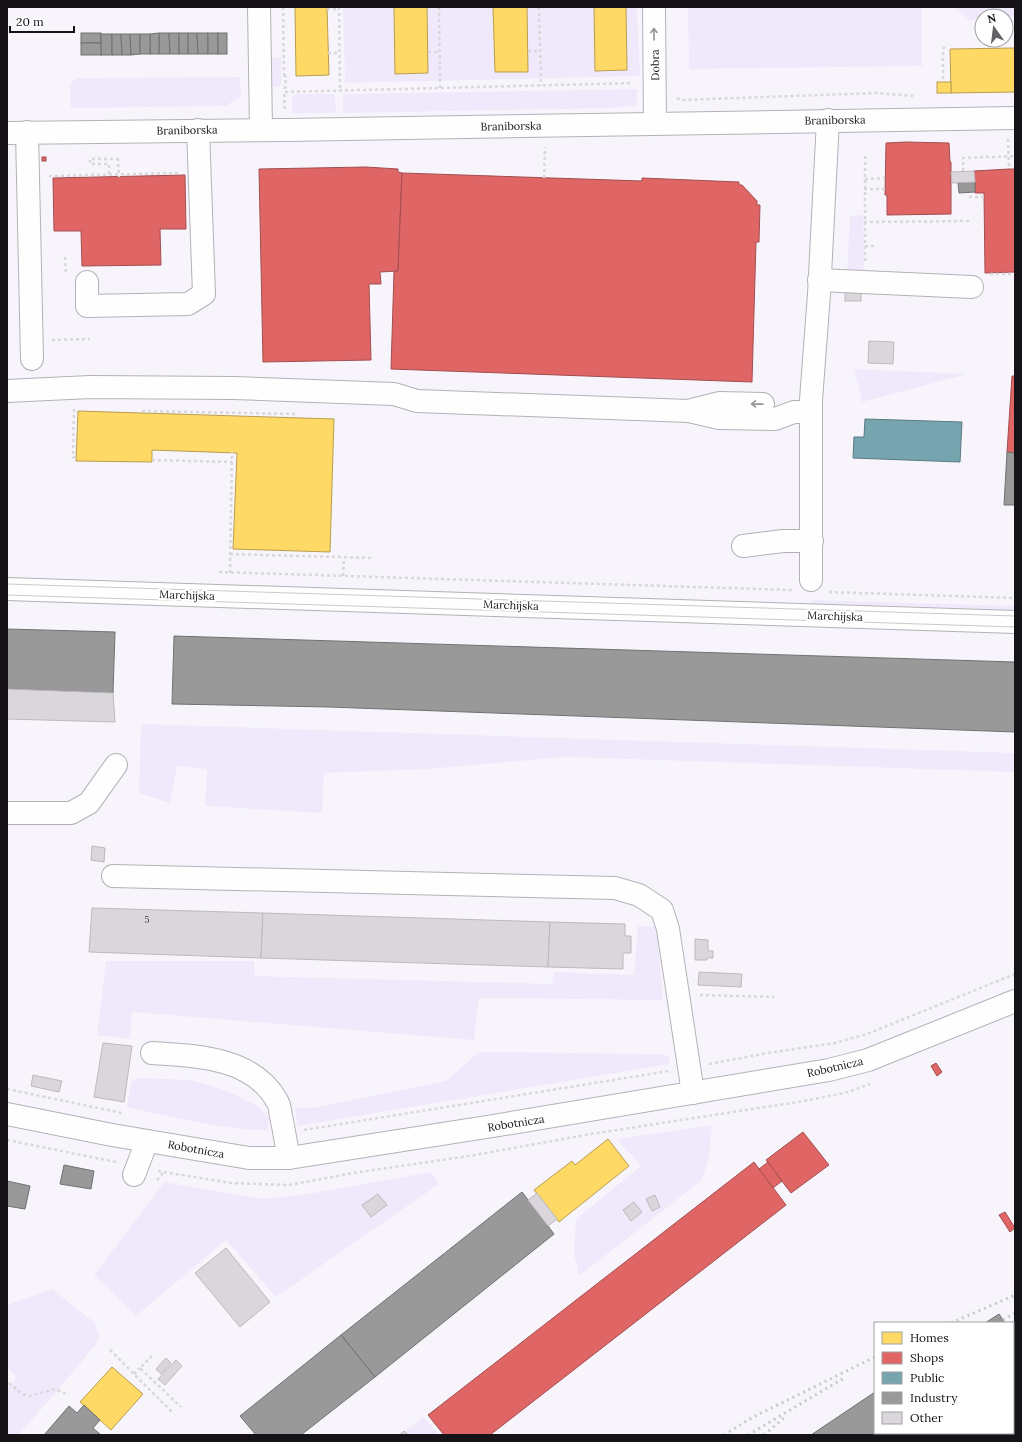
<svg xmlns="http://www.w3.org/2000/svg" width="1022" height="1442" font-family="Lora,serif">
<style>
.green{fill:#f0e9fc}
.homes{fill:#ffd966;stroke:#b99d4f}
.shops{fill:#e06666;stroke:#a34d4f}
.public{fill:#76a5af;stroke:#597982}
.industry{fill:#999;stroke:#717072}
.building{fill:#dad6dc;stroke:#bcb9be}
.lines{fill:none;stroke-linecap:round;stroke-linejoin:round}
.minor-casing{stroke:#b3b1b7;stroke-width:24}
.path{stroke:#d8d7da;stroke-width:2.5;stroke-dasharray:3 3;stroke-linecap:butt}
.minor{stroke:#fefefe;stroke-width:22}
.tram{stroke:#c9c9cb;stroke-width:1}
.rail{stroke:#c9c9cb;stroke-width:3;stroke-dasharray:2 4;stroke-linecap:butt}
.oneway{stroke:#959496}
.labels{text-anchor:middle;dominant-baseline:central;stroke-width:4;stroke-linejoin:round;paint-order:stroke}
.number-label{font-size:9px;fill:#464349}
.street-label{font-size:11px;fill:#151218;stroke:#fff}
</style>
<rect width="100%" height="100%" fill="#f7f5fb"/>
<!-- green -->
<g class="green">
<polygon points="343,7 637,7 640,76 345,83"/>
<polygon points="688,7 922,7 922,66 689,69"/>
<polygon points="955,7 1015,7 1015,17 982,16 982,19 970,20 955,8"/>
<polygon points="265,58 281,58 281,84 279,87 265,86"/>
<path d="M240,77L241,96L226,106L71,108C71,98 66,81 78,78Z"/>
<polygon points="637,89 637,105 615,108 343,113 343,97 345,94"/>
<polygon points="296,94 334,94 335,97 336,113 292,113 292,98"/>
<polygon points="863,215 864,271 862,274 847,275 850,216"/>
<polygon points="854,369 967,374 862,402"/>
<polygon points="812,600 1015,606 1015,610 812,603"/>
<polygon points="141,724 1015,753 1015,772 566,757 427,769 324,773 322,813 205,806 207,769 177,766 170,803 139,793"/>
<polygon points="638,926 657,927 663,1000 479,998 474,1040 132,1012 130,1039 97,1035 106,961 254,961 255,976 552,984 554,972 634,975"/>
<polygon points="479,1052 658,1054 669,1056 670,1064 298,1126 295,1109 301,1107 313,1108 446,1081"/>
<path d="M141,1078L190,1080L206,1084L232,1093L257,1106L269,1117L268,1130C221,1130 173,1117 127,1107L131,1081Z"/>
<polygon points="712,1125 709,1157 702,1180 579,1276 574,1253 576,1219 641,1166 617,1139"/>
<polygon points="431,1172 439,1184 276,1297 226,1240 136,1316 94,1275 164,1182 263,1199 308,1194"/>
<polygon points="52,1289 95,1323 99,1335 96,1344 52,1397 18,1435 7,1435 7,1388 17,1377 7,1368 7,1305"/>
<polygon points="424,1417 439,1435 400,1435"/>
</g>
<!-- homes -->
<g class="homes">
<polygon points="295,7 327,7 329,75 296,76"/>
<polygon points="394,7 427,7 428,73 395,74"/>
<polygon points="493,7 527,7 528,72 495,72"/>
<polygon points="594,7 626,7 627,70 595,71"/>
<polygon points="1015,48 1015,92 951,93 950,49"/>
<rect x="937" y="82" width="14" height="11"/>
<polygon points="78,411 334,419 330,552 233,549 237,453 152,450 152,462 76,461"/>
<polygon points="608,1139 629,1166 559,1222 534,1190 572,1161 575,1165"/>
<polygon points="112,1367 143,1394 111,1430 80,1402"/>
</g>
<!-- shops -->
<g class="shops">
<polygon points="906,142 949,143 950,162 951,162 951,214 887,215 887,195 885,195 886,143"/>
<rect x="42" y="157" width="4" height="4"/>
<polygon points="366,167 398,169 398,172 402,173 398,271 380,272 381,284 369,284 371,360 263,362 259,169"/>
<polygon points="1009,169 1015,169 1015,272 985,273 984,193 975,193 974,171"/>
<polygon points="402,173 642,181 642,178 739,182 739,185 742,185 757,201 757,205 760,205 759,242 756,242 752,382 391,369 394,272 398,271"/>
<polygon points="185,175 186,229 160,229 161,265 82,266 81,231 54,231 53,178"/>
<polygon points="1012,376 1015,376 1015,453 1007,452"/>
<polygon points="936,1063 942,1072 937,1076 931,1066"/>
<polygon points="803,1132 829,1165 791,1193 766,1160"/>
<polygon points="754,1162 786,1205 490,1435 444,1435 428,1415"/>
<polygon points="768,1162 782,1181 773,1188 759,1169"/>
<polygon points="1005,1212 1015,1228 1010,1232 999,1215"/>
</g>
<!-- public -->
<polygon class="public" points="865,419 962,422 960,462 853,458 854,437 864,437"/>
<!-- industry -->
<g class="industry">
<rect x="81" y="33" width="20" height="10"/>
<polygon points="159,33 169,33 170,54 159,54"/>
<polygon points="159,33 159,54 150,54 150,34"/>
<polygon points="169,33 179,33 179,54 170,54"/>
<rect x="179" y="33" width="9" height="21"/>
<polygon points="188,33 197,33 198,54 188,54"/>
<polygon points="197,33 208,33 208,54 198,54"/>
<rect x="208" y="33" width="10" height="21"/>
<rect x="218" y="33" width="9" height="21"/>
<rect x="101" y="34" width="11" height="21"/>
<polygon points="112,34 121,34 122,55 112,55"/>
<polygon points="121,34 130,34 131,55 122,55"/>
<polygon points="130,34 140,34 140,54 131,55"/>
<rect x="140" y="34" width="10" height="20"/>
<rect x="81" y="43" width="20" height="12"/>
<polygon points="975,182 975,192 959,193 958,183"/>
<polygon points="1007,452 1015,453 1015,505 1004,505"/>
<polygon points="7,629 115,632 113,693 7,689"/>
<polygon points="174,636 1015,662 1015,732 329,707 172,704"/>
<polygon points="64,1165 94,1171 91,1189 60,1184"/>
<polygon points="7,1181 30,1186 25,1209 7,1206"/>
<polygon points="522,1192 554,1234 375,1377 341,1335"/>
<polygon points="999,1314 1005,1323 985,1323"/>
<polygon points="1013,1334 1015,1337 1015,1435 811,1435 875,1392 875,1433 1013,1433"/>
<polygon points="341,1335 375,1377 301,1435 256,1435 240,1416"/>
<polygon points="84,1405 100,1420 93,1428 101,1435 44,1435 69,1406 77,1413"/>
</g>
<!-- building -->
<g class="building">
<polygon points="974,171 975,182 952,183 951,172"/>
<rect x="845" y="291" width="16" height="10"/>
<polygon points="869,341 894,342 893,364 868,363"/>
<polygon points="7,689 113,693 115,722 7,719"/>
<polygon points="92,846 105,848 104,862 91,860"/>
<polygon points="92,908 263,913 261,958 89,952"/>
<polygon points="263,913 550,922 548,967 261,958"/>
<polygon points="550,922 625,924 625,936 631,936 631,953 623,953 623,969 548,967"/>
<polygon points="695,939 708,940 708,951 713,951 713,958 707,958 707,960 695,960"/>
<polygon points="699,972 742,974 741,987 698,985"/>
<polygon points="103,1043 132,1046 124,1102 94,1097"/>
<polygon points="33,1075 62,1081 59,1092 31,1086"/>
<polygon points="537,1193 557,1219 548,1226 528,1200"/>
<polygon points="378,1194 387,1205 371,1217 362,1205"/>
<polygon points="655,1195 660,1207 652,1211 646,1199"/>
<polygon points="634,1202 642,1212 631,1221 623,1210"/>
<polygon points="226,1248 270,1302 240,1327 195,1273"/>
<polygon points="166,1358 171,1363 161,1374 156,1369"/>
<polygon points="176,1360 182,1366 165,1385 158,1379"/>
<polygon points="404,1431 408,1435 399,1435"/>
</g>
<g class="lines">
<defs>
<g id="minor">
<polyline points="259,7 261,129"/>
<polyline points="654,7 655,123"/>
<polyline points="27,132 32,359"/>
<polyline points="7,133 286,130 1015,118"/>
<polyline points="819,280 972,287"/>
<polyline points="87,282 87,306 188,304 204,294 198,130"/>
<polyline points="7,391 90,387 233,388 394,394 417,401 689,411 719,418 775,419 794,412 811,412"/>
<polyline points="692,410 720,403 763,404"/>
<polyline points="743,546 783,541 812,541"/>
<polyline points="811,580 811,400 819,294 828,120"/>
<polyline points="7,589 1015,622"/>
<polyline points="7,813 71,813 89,803 116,765"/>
<polyline points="113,876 615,888 639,895 662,910 668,929 693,1093"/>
<path d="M152,1053C196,1056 253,1057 277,1101C280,1105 280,1111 281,1116C284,1130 286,1144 289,1158"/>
<polyline points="7,1114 112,1135 249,1158 289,1158 493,1126 829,1070 868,1060 1015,1001"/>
<polyline points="134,1175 147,1141"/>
</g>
</defs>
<!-- minor casing -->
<use href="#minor" class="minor-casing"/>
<!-- path -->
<g class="path">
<polyline points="283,7 284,75 283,78"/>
<polyline points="339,7 340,91"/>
<polyline points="439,7 440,88"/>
<polyline points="539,7 541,86"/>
<polyline points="327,9 339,9"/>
<polyline points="528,51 540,51"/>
<polyline points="428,52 439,52"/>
<polyline points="328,53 340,53"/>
<polyline points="284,75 286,77 285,89"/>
<polyline points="943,79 943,49 947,44"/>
<polyline points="677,98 681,100 876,93 915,96"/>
<polyline points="285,109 284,92 633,83"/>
<polyline points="1008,139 1009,169"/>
<polyline points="865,156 865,262"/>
<polyline points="118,158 119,177"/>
<polyline points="109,174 109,164 90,164 90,159 118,159"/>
<polyline points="50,177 50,176 178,173"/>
<polyline points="952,177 973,177"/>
<polyline points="963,177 963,158 1015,156"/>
<polyline points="544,178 545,147"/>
<polyline points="865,179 885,178"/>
<polyline points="864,189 885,189"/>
<polyline points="969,197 984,197"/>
<polyline points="864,222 970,221"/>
<polyline points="865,246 874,246"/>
<polyline points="65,257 66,274"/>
<polyline points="990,274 1011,274 1011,272"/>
<polyline points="52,340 90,339"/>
<polyline points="74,409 73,457 76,457"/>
<polyline points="142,411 297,414"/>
<polyline points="152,460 232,462"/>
<polyline points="230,554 374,558"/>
<polyline points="219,572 792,590"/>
<polyline points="230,573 232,452"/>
<polyline points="343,576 344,558"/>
<polyline points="829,592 1015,598"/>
<polyline points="700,995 774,997"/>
<polyline points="709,1064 768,1053 835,1043 867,1034 1015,974"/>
<polyline points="7,1089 122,1113"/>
<polyline points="304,1130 669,1071"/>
<polyline points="7,1140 116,1162"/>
<polyline points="158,1171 231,1183 289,1185 353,1173 469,1156 591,1134 798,1102 845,1093 870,1084"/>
<polyline points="157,1180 163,1173"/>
<polyline points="110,1350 173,1413"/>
<polyline points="152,1356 140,1368 181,1407"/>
<polyline points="134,1374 140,1368"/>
<polyline points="9,1383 22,1394 30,1396 55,1389 69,1395"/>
</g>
<!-- minor -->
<use href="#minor" class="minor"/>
<!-- tram -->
<g class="tram">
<polyline points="7,584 1015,616"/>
<polyline points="7,595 1015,627"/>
</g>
<!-- rail -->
<g class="rail">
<polyline points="1003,1320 1015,1313"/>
<polyline points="951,1323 1015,1295"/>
<polyline points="724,1435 753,1417 875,1357"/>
<polyline points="748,1435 844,1378"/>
<polyline points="764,1435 784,1418"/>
</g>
</g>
<!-- one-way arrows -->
<defs><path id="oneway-shaft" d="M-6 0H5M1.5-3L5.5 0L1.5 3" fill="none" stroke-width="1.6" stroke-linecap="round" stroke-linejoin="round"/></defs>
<g class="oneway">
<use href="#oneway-shaft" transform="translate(654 34) rotate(-91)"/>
<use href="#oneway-shaft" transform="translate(757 404) rotate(-179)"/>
</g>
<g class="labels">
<!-- number labels -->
<g class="number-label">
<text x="147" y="919">5</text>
</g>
<!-- street labels -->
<g class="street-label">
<text transform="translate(655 65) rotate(-91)">Dobra</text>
<text transform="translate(835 120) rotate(-1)">Braniborska</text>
<text transform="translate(511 126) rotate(-1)">Braniborska</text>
<text transform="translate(187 130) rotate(-1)">Braniborska</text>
<text transform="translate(187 595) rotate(2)">Marchijska</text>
<text transform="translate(511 605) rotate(2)">Marchijska</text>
<text transform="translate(835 616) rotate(2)">Marchijska</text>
<text transform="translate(835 1067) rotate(-13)">Robotnicza</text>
<text transform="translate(516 1123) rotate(-9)">Robotnicza</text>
<text transform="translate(196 1149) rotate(10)">Robotnicza</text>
</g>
</g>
<!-- border -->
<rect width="1022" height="1442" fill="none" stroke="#151218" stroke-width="16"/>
<!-- legend -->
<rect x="874" y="1322" width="140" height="112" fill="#ffffff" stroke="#a1a0a3"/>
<rect x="882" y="1332" width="20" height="12" fill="#ffd966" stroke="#a1a0a3"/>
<text x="910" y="1342" font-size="12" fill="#151218">Homes</text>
<rect x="882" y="1352" width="20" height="12" fill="#e06666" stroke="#a1a0a3"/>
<text x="910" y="1362" font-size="12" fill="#151218">Shops</text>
<rect x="882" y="1372" width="20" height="12" fill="#76a5af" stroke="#a1a0a3"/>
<text x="910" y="1382" font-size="12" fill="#151218">Public</text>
<rect x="882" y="1392" width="20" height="12" fill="#999999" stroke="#a1a0a3"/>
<text x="910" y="1402" font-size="12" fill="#151218">Industry</text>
<rect x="882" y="1412" width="20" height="12" fill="#dad6dc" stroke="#a1a0a3"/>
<text x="910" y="1422" font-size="12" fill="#151218">Other</text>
<!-- north arrow -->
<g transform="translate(994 28) rotate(346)"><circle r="19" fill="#ffffff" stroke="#a1a0a3"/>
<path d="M0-3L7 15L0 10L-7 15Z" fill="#646167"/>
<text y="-6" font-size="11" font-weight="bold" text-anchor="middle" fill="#151218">N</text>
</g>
<!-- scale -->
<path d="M10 26v6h64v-6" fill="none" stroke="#151218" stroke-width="2"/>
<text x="16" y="26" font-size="12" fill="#151218" stroke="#ffffff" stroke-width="3" paint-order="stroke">20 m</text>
</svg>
